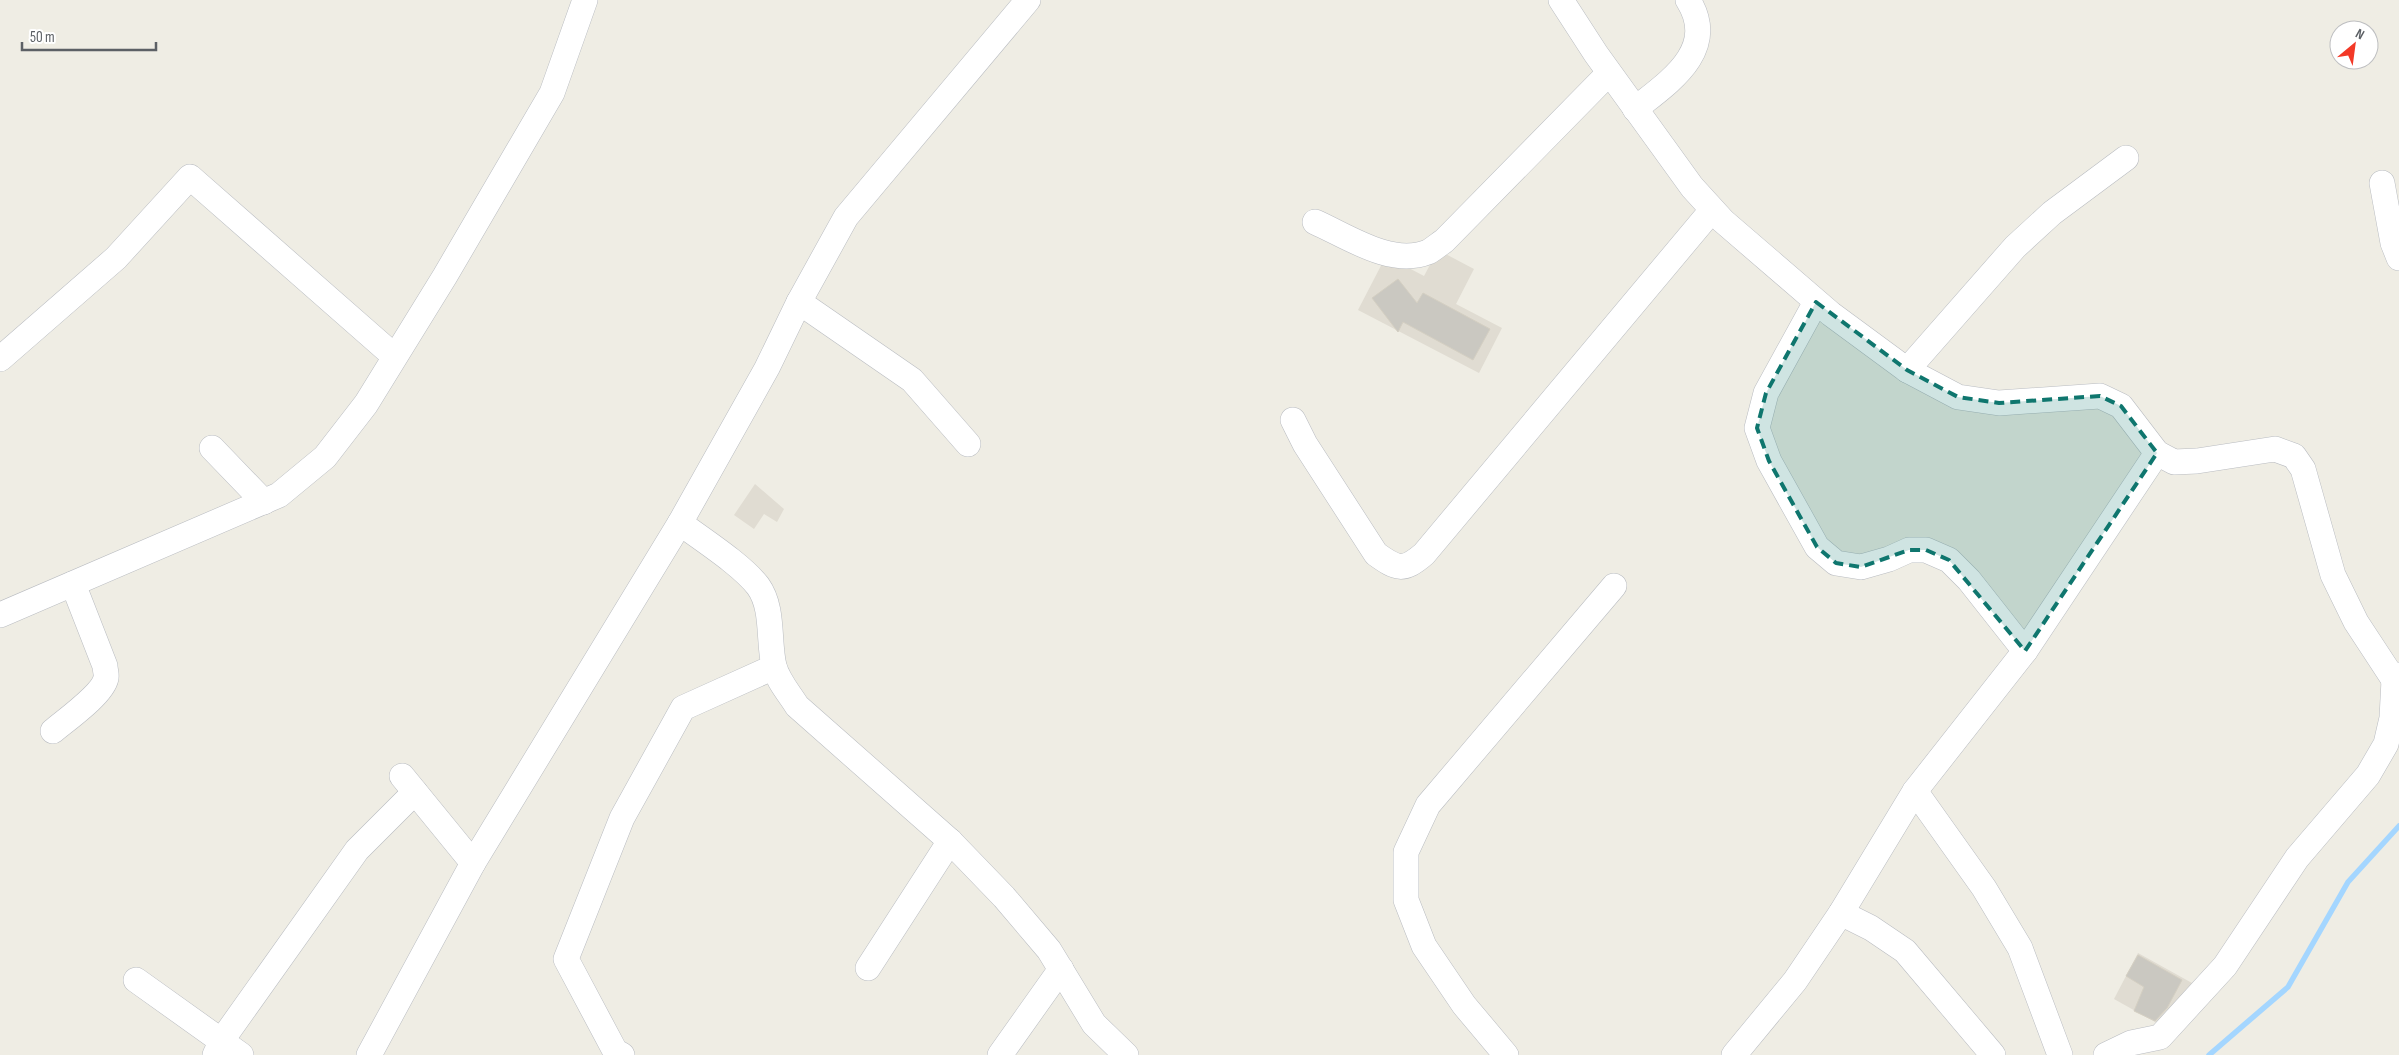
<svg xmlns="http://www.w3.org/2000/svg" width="2399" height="1055" font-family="'Sofia Sans Condensed',sans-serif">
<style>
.education{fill:#e0dcd2}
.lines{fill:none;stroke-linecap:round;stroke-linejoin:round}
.stream{stroke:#a4d6ff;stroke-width:5.5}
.building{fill:#cac8c1;stroke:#d4cfc2}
.minor-casing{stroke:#b9bcc1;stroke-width:26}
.minor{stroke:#fff;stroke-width:25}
.marked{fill:#0f766e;fill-opacity:0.2;stroke:#0f766e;stroke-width:4;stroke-dasharray:10 6;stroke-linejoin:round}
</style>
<rect width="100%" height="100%" fill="#efede4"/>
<!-- education -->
<g class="education">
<polygon points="1438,250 1474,269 1456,304 1502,328 1479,373 1358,310 1386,256 1424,276"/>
<polygon points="755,484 784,509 777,522 764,514 754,529 734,515"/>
<polygon points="2138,953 2192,983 2164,1027 2114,999"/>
</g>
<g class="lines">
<!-- stream -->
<polyline class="stream" points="2209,1055 2288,987 2348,882 2399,826"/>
</g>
<!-- building -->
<g class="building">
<polygon points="1398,279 1417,303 1423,293 1490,329 1473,360 1403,322 1398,332 1372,298"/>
<polygon points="2138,955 2182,980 2167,1008 2155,1021 2134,1011 2144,987 2126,976"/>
</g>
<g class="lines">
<defs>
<g id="minor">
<polyline points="1561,0 1596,54 1692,187 1723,221 1831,314 1907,370 1958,397 1999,403 2100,396 2121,406 2157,453 2174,462 2197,461 2275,449 2294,456 2303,469 2333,575 2356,622 2394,680"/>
<path d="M1635,109C1669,82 1719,50 1688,0"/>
<polyline points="2382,183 2393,243 2399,258"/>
<path d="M1315,222C1347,236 1391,267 1428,252C1434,249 1439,244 1444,241L1609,73"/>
<polyline points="799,302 912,380 968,444"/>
<polyline points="1816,302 1766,393 1757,428 1769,461 1817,547 1836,563 1861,567 1889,559 1909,550 1926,550 1949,560 1969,580 2025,651"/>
<polyline points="0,359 116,258 190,177 394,356"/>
<polyline points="1907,370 2015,247 2052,213 2126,158"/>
<path d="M1293,420L1305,444L1376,554C1397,569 1403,572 1424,554L1712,210"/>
<polyline points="212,448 264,502"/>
<path d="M680,523C703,540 742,565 758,586C774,608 768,641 774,666C778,681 789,693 797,706L950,841L1004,897L1049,950L1094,1024L1126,1055"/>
<polyline points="0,615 279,495 325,457 366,404 445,276 552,93 585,0"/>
<path d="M53,731C66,720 103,694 106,678C107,675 105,670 105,666L73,584"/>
<polyline points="402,776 473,863"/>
<polyline points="1915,791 1984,888 2020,948 2060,1055"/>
<polyline points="1841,913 1871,928 1905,951 1993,1055"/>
<polyline points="868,968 950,841"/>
<polyline points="136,980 241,1055"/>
<polyline points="215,1055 222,1040 357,850 415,792"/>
<polyline points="369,1055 473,863 680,523 767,368 799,302 846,217 1028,0"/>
<polyline points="622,1055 615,1051 566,959 622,818 683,708 774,667"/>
<polyline points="1000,1055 1061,969"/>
<polyline points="1506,1055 1464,1005 1424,946 1406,900 1406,852 1428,805 1614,586"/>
<polyline points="1734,1055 1795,981 1841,913 1915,791 2025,651 2157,453"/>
<polyline points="2106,1055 2131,1043 2160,1037 2225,966 2297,858 2368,775 2386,744 2392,718 2394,680 2399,675"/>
</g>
</defs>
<!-- minor casing -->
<use href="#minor" class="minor-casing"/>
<!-- minor -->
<use href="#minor" class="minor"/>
</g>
<!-- marked area -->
<path class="marked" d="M1816,302L1907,370L1958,397L1999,403L2100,396L2121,406L2157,453L2025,651L1949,560L1926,550H1909L1861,567L1836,563L1817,547L1769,461L1757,428L1766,393Z"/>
<!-- north arrow -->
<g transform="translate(2354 45) rotate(29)"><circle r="24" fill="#ffffff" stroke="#bebfc1"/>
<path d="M0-4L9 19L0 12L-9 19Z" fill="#f33927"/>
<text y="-8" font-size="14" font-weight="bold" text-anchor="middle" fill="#5c6065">N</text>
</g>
<!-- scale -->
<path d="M22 42v8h134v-8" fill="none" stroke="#5c6065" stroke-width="2.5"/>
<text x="30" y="42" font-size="15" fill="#5c6065" stroke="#ffffff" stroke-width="4" paint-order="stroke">50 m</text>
</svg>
